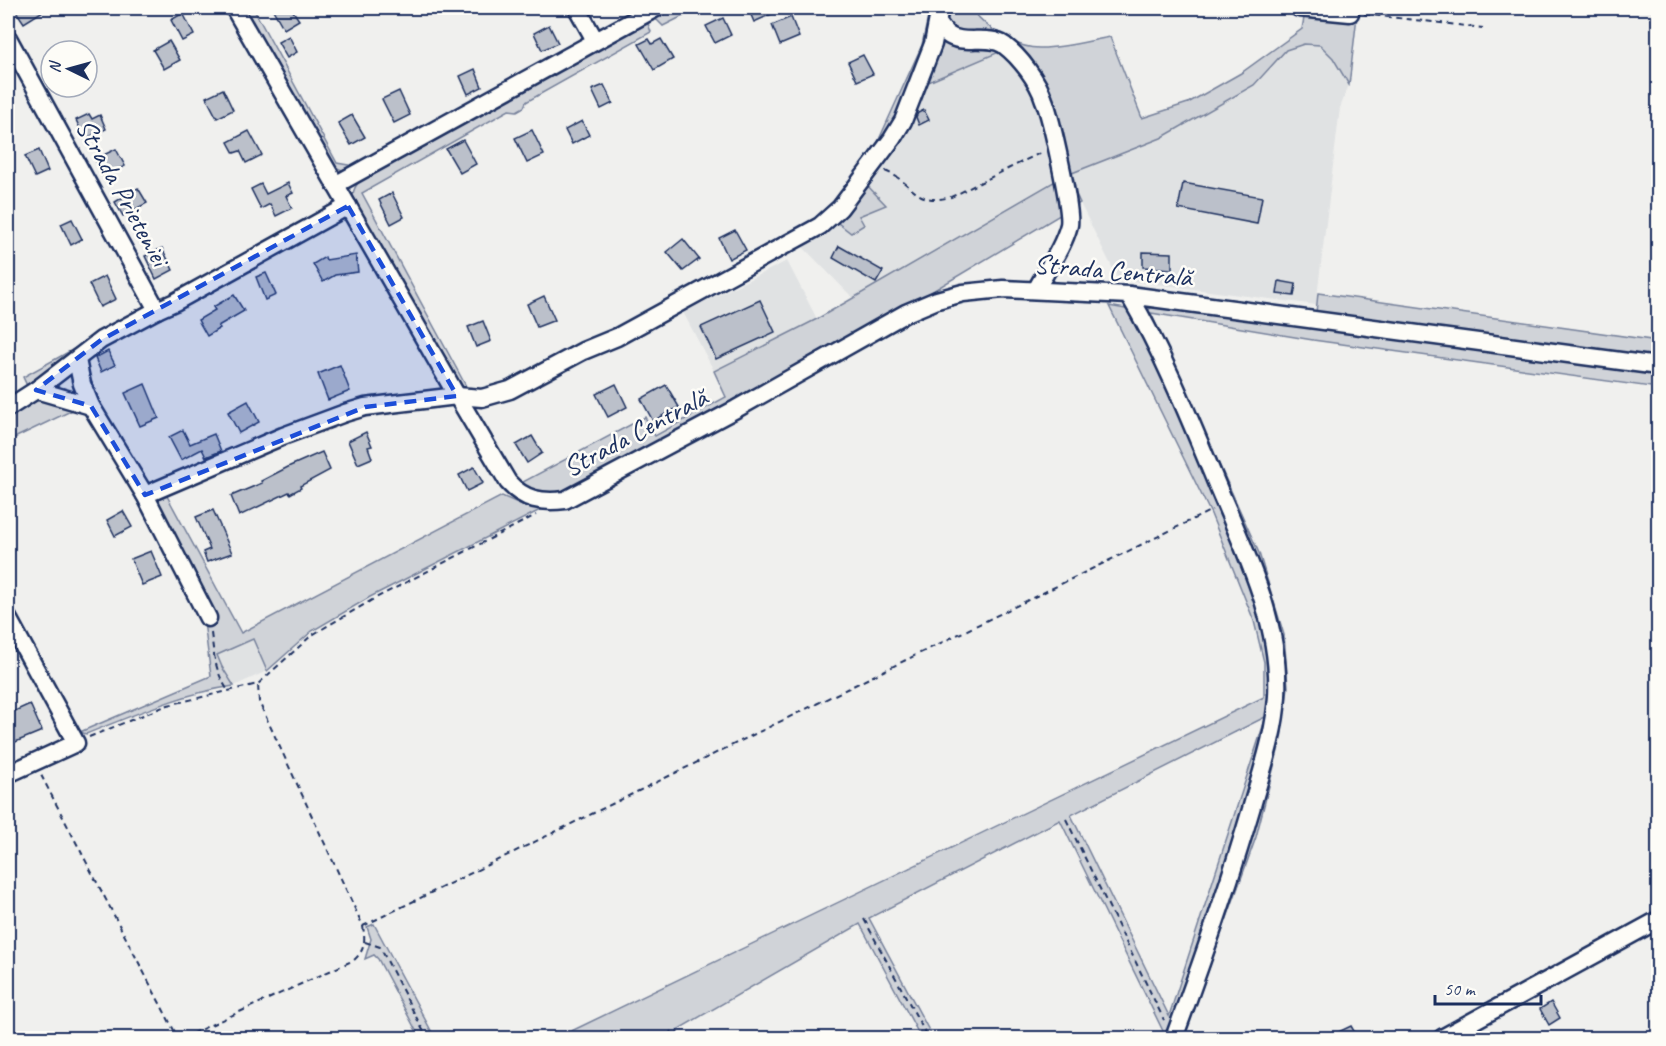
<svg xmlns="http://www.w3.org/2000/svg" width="1666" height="1046" font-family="Caveat,sans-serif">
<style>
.built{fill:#e0e2e3}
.green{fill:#d0d3d8;stroke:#76819b;stroke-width:1.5;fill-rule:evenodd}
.building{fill:#bbc0ca;stroke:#1b2f5e;stroke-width:1.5}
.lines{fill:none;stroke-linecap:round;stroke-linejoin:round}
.minor-casing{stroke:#1b2f5e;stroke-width:21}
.path{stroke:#1b2f5e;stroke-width:2;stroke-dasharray:6 4.5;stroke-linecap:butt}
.minor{stroke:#fdfcf7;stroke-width:16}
.marked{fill:#1d4ed8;fill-opacity:0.2;stroke:#1d4ed8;stroke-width:4.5;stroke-dasharray:12 8;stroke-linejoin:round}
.labels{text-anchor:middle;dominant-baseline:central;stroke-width:5;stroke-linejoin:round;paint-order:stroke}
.street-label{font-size:28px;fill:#1b2f5e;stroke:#fdfcf7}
</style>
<rect width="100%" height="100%" fill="#f0f0ee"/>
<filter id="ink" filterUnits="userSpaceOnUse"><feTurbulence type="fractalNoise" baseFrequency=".0167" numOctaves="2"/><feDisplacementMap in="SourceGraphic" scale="12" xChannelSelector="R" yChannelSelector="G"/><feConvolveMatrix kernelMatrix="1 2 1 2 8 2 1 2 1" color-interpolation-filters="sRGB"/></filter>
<g filter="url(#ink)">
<!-- built -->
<g class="built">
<polygon points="1304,44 1320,45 1333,58 1349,85 1340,108 1316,305 1118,279 1066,175 1161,138 1254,85 1286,50"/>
<polygon points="1004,50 1042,100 1059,179 853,298 802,246 838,225 851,233 859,216 885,205 864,182 919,86"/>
<polygon points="787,261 817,319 714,371 683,312"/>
<polygon points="254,639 267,671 234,686 222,667 217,655"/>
</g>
<!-- green -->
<g class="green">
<polygon points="242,8 253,8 337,163 354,166 342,170 335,167"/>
<path d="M665,8H693L686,11L687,14L663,26L657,20L647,21L651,32L526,102L524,107L517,111L509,110L362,193L467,388L460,386L354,199C351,191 357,184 362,178Z"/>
<polygon points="930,8 937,8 930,42 884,145 876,146 922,45"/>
<path d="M944,8H970C986,27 1014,49 1041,48C1063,48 1088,41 1110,37L1142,118L1188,103L1241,73L1302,29L1305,12L1357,16L1349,85L1333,58L1320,45L1304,44L1286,50L1254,85L1161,138L1067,175L1080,203L911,304L731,405L566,492C548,497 536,494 521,483L645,417L655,436L726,397L714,371L817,319L1066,175L1024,58L965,36L944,23Z"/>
<polygon points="941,32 1004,50 919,86"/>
<polygon points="864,182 886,205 859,216 864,225 851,233 834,220"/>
<polygon points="1318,293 1658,341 1658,359 1316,313"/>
<path d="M1109,306L1131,310L1151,343L1262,612L1273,674L1265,746L1170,1038H1161L1163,1031L1060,820L869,918L933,1038H921L860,924L677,1030L680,1038H669L668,1037L665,1038H557L1264,697V662L1254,621L1211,514ZM1265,717H1266L1169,1016L1071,815Z"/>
<polygon points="1153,306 1658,375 1658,388 1313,340 1151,313 1259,553 1284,635 1288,687 1281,739 1256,837 1184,1038 1179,1038 1282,671 1146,312"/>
<polygon points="90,340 29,390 23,377"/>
<polygon points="43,398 54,400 73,410 8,441 8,415 31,400"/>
<path d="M167,496L241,633L502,496L527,507L544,508L370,597L312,631L267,671L253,639L217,655L222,667L234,686C182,693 134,715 86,734L80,732L211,676L204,622L152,500Z"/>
<polygon points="374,924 435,1038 420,1038 378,959 374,955 365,959 371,939 367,927"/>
</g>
<!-- building -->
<g class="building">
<polygon points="14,8 48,8 24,23"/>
<polygon points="272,8 291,8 299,20 284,29"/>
<polygon points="748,8 785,8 754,22"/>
<polygon points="183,13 194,35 182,41 171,20"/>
<polygon points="791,17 799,37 780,45 772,25"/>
<polygon points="723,18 731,35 715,43 706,26"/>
<polygon points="549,25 558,43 542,50 534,33"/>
<polygon points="289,36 297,52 287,58 278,42"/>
<polygon points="649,39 652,44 661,39 673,59 654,70 639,44"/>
<polygon points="169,41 180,60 164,69 153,50"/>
<polygon points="863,55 873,74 857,81 848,62"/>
<polygon points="475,69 482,87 468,94 460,76"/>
<polygon points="604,85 613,103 601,109 592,90"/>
<polygon points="223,89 233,110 217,118 206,97"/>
<polygon points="399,91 410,115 394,123 382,99"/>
<polygon points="924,110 929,120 919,125 916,117 918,113"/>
<polygon points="89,114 92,119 100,115 106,129 85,139 76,120"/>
<polygon points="352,115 365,137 351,145 338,123"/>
<polygon points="582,121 589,135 572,144 565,130"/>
<polygon points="532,130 544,155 527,163 515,138"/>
<polygon points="249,131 262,155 246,163 240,151 234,153 228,142"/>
<polygon points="463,140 476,164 460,173 446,149"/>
<polygon points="116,149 125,166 104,177 95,159"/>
<polygon points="39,150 48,171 35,177 25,156"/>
<polygon points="288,183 293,193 286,196 292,208 276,216 270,204 261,209 251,189 261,184 266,194"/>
<polygon points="1183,183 1262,197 1257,224 1178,209"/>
<polygon points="138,188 147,203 123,216 115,202"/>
<polygon points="392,193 404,217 391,224 379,200"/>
<polygon points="72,219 82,239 71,245 61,224"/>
<polygon points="735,230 746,250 729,259 719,238"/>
<polygon points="683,239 699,259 683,271 667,252"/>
<polygon points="839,246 883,271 876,283 833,258"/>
<polygon points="162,248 173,270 156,279 145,256"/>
<polygon points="1143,252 1172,253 1172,269 1143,267"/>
<polygon points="356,255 358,272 335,275 323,282 313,264 325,257 326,260"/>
<polygon points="266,273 276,295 265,300 256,277"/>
<polygon points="105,276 116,299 100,307 89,284"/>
<polygon points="1279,281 1296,284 1294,296 1277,294"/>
<polygon points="234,295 244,311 218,326 220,328 207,336 198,320 215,310 213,307"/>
<polygon points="544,296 555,320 537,327 527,304"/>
<polygon points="760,300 775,332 716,359 701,327"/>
<polygon points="483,321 491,341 476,347 468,327"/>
<polygon points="108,351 115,365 101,372 95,358"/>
<polygon points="340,365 350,391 328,400 318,374"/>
<polygon points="145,384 159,418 140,426 125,393"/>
<polygon points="616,384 627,407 608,417 596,394"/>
<polygon points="666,385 679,407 653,421 641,399"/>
<polygon points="248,401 259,422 239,433 228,412"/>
<polygon points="183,430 190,444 214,434 221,451 206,457 202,449 181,460 169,437"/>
<polygon points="366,432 372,446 368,447 372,458 358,464 348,441"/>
<polygon points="532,436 542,453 527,463 516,445"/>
<polygon points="322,452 330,470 300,486 301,488 290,494 289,492 239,516 231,496 262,483 261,481 290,466"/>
<polygon points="474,467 483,483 467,491 459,475"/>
<polygon points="213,510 232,553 207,562 203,552 210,549 196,517"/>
<polygon points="123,511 132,527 115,536 107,520"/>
<polygon points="151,551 162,577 142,585 131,559"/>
<polygon points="30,704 42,731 13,743 8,731 8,714"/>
<polygon points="1551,1002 1560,1018 1549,1025 1540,1009"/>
<polygon points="1351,1026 1358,1038 1326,1038"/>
</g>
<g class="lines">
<defs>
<g id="minor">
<path d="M234,8L457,396L508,482C524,500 542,503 565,500L736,409L906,313L937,300L963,293L1003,289L1129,295L1658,366"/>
<polyline points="577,8 595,40"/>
<polyline points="1299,8 1350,13"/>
<path d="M938,23C941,27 944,31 947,34C962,46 988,34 1004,45C1020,57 1038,81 1044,100C1051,117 1072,210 1069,225C1063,248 1047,269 1036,290"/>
<polyline points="8,38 157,310"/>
<polyline points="335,185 656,8"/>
<path d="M1129,295C1163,353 1189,417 1215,480C1243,548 1281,620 1277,696C1275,733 1262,770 1252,806C1229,885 1202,962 1174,1038"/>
<polyline points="77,360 82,384 91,406 145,495 208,618"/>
<polyline points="36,390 91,406"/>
<polyline points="8,408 36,390 101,340 157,310 175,302 348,206"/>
<polyline points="145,495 283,436 345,413 365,407 457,396 482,398 510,390 583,351 617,337 820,226 840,208 892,139 903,121 933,44 940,8"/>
<polyline points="8,618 76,743 8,774"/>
<polyline points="1442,1038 1658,920"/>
</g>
</defs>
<!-- minor casing -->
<use href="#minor" class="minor-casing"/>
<!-- path -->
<g class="path">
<polyline points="1364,14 1483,28"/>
<path d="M885,171C915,183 913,206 951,197L1042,152"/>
<path d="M211,633C214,656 215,672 229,692"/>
<polyline points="89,737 168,705 258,684 312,635 372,600 536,515"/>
<polyline points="41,775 178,1038"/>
<polyline points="1066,819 1164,1020"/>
<polyline points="864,919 928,1038"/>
<polyline points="363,926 1212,510"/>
<polyline points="365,942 380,947 427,1038"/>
<polyline points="671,1031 674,1038"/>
<path d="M182,1038L354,960C366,949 365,940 363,926L259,702L258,684"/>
</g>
<!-- minor -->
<use href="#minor" class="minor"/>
</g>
</g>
<!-- marked area -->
<path class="marked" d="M348,206L457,396L365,407L145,495L91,406L36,390L101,340Z"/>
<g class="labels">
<!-- street labels -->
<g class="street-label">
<text transform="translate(123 192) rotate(61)">Strada Prieteniei</text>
<text transform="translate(1113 270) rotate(5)">Strada Centrală</text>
<text transform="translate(635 432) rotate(-28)">Strada Centrală</text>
</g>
</g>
<!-- margin -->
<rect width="1666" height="1046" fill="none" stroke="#fdfcf7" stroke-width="30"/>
<rect x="15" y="15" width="1636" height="1016" fill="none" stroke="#1b2f5e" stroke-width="2" filter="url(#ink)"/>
<!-- north arrow -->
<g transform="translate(69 69) rotate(275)"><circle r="28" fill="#fdfcf7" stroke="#a3aaba" stroke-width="1.5"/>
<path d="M0-4.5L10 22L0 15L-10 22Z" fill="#1b2f5e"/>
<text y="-9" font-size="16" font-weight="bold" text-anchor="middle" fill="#1b2f5e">N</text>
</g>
<!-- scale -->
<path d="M1435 995v9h106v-9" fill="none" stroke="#1b2f5e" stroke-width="3"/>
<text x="1444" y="995" font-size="18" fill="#1b2f5e" stroke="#fdfcf7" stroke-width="4.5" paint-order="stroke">50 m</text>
</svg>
